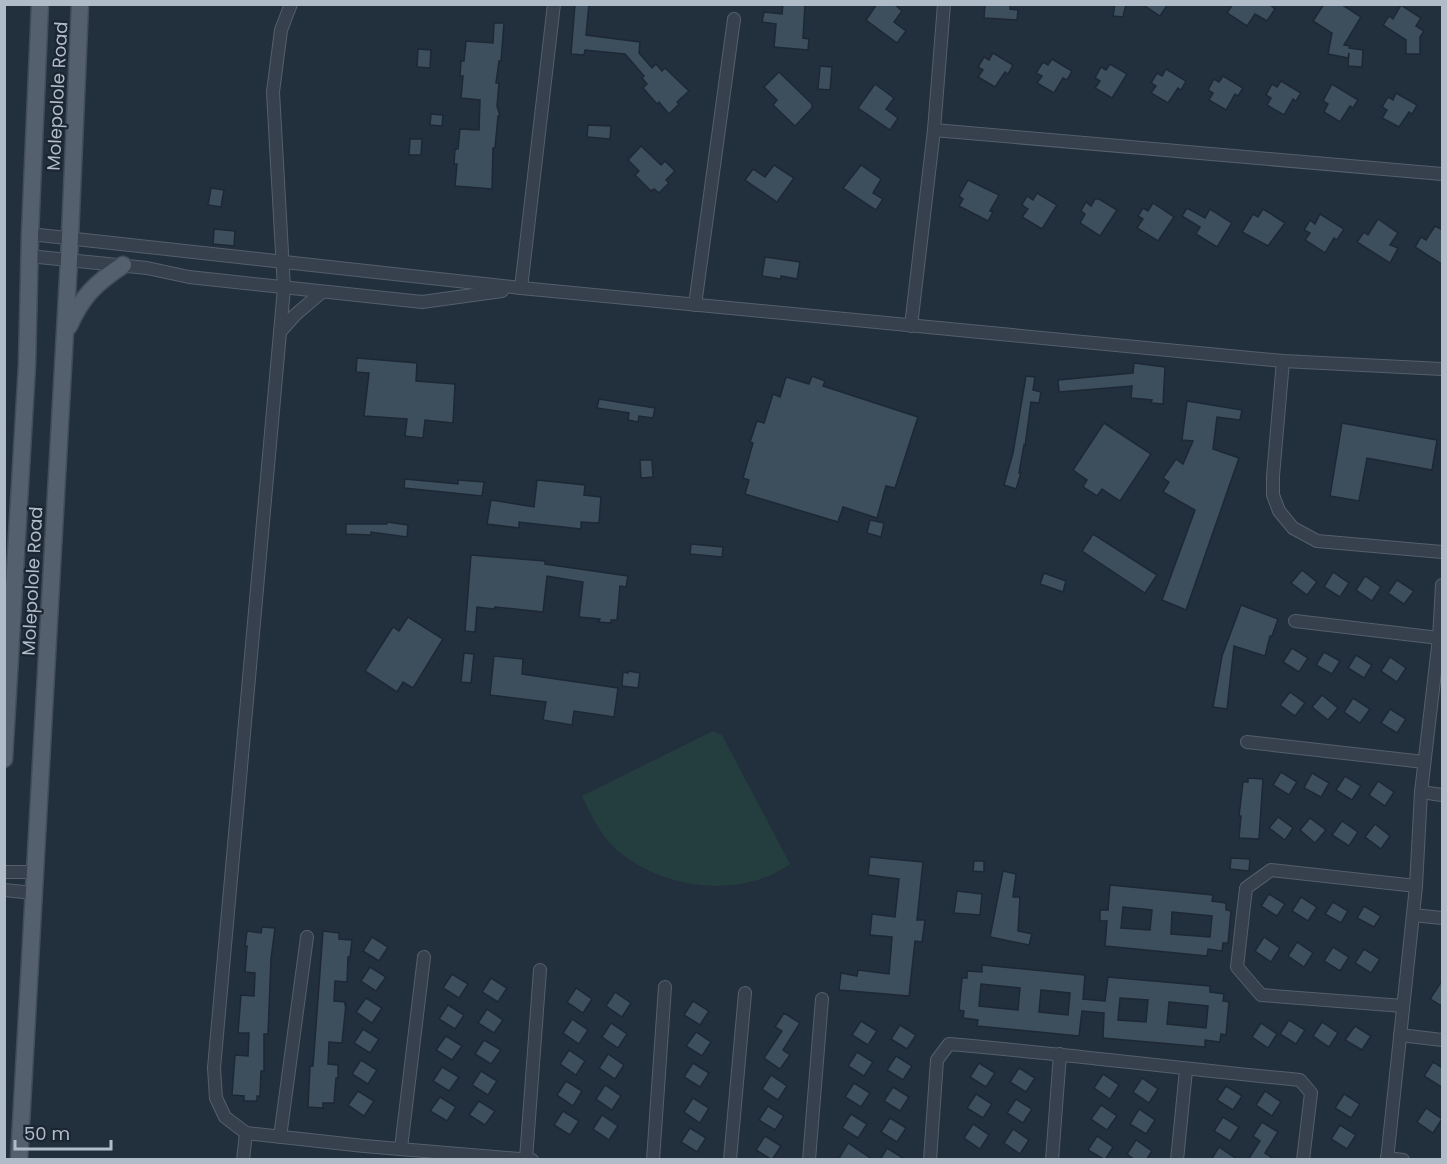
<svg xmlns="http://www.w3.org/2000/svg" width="1447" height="1164" font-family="Poppins,sans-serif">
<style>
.green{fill:#243d3e}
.building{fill:#3d4e5d;stroke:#1d2834;stroke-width:1.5;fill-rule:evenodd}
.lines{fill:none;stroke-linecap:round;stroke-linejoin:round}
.minor-casing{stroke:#545f6b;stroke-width:14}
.major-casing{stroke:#424d59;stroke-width:19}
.minor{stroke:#36414d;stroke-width:12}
.major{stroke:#54606e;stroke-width:16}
.labels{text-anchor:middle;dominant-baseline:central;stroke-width:4.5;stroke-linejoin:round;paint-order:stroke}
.street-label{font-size:18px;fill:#b1bcc9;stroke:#1b2632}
</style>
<rect width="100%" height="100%" fill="#22303d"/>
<!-- green -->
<path class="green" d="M713,731L722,735L790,864C740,900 662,889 617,850C600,835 591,815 582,796Z"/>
<!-- building -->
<g class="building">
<polygon points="575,4 589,4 586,35 640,42 639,53 652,68 656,64 662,71 665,68 689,91 677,102 679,104 669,114 659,102 657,104 643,88 647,84 642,78 644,76 625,54 585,50 584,55 571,54"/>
<polygon points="783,4 805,4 803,38 809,39 808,50 774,47 776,24 762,22 764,12 782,14"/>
<polygon points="877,4 894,4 902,11 894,22 906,31 897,43 866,20"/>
<polygon points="985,4 1010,4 1010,9 1018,10 1017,20 984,18"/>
<polygon points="1115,4 1126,4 1123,17 1113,16"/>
<polygon points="1142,4 1168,4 1160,16"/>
<polygon points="1233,4 1269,4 1275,9 1267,21 1255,14 1247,26 1227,13"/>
<polygon points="1324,4 1341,4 1361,17 1344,45 1350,46 1349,48 1363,50 1362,67 1348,66 1349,53 1348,58 1328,54 1332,33 1313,21"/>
<polygon points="1401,5 1421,18 1416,26 1424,31 1420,37 1420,54 1406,54 1406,40 1383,25 1389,16 1393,19"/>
<polygon points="494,23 504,23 501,61 499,61 496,83 499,83 497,106 500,116 498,116 495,148 493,148 492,189 455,186 457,164 454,164 455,149 458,149 460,129 479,130 480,100 461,98 463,76 460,76 461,61 464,61 466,41 493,43"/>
<polygon points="418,49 431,50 430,68 417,67"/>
<polygon points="993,53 1013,65 1008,74 1005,72 995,87 978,77 983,70 978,67 984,57 989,60"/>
<polygon points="1052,59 1072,71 1067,80 1063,78 1054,93 1037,83 1042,76 1036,73 1043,62 1048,65"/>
<polygon points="1110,64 1127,74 1112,98 1095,88 1100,81 1095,78 1101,67 1106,70"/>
<polygon points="820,66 832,67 830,90 818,89"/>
<polygon points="1166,69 1186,81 1181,90 1178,88 1168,103 1151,93 1156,86 1151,83 1157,73 1162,76"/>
<polygon points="779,72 812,104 812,108 795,126 773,105 777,100 764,87"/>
<polygon points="1223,76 1243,88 1238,96 1235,94 1226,110 1209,100 1213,93 1208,90 1214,79 1219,82"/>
<polygon points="1281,81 1301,93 1296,101 1293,99 1284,115 1267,105 1271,98 1266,95 1272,84 1277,87"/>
<polygon points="875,84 894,98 886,109 898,118 890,130 858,108"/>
<polygon points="1332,84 1358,100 1353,108 1350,106 1340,122 1324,112 1328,104 1323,101"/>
<polygon points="1396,93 1417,105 1412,114 1409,112 1399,127 1382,118 1387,110 1382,107 1388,97 1393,100"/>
<polygon points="431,114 443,115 442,126 430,125"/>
<polygon points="588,125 611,126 610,139 587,137"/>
<polygon points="410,139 422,139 421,155 409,155"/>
<polygon points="641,146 661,165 665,161 675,171 666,180 669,183 659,193 654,189 651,191 635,175 639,171 628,160"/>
<polygon points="774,165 794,178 777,202 745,180 753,169 765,177"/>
<polygon points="861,165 881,179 873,193 883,199 876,210 843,188"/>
<polygon points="968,180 999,195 990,211 993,212 988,221 959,206 963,199 959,196"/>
<polygon points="211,188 224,190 221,207 208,205"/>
<polygon points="1037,193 1057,205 1042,229 1022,217 1028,209 1022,205 1027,196 1033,200"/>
<polygon points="1095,199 1099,199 1117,210 1100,236 1080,223 1085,214 1081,211 1086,202 1091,206"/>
<polygon points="1153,203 1174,217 1158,241 1137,228 1143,219 1138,216 1143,208 1148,211"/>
<polygon points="1187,208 1205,218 1210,209 1232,223 1217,247 1196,234 1200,227 1182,216"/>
<polygon points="1263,209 1285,223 1268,246 1242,232 1253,214 1258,217"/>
<polygon points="1320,214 1344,229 1337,240 1334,238 1325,253 1305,240 1310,233 1304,230 1310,220 1315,224"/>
<polygon points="1378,219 1398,233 1390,245 1398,248 1390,263 1357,242 1364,232 1368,235"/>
<polygon points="1435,226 1443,230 1443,265 1415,247 1421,237 1426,240"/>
<polygon points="214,229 235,231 234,246 213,244"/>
<polygon points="765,257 800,262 797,279 781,276 781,279 762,276"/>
<polygon points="357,358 417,363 416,381 455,384 453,423 425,420 423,438 405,436 407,419 364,416 369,373 356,372"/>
<polygon points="1134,363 1165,367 1163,404 1151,403 1152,400 1131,398 1132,386 1059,392 1058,380 1133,373"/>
<polygon points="812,376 825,381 823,386 918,417 895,488 886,486 877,518 843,507 838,522 745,494 749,480 743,478 753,443 750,442 757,421 764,423 773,394 780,397 786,377 809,384"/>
<polygon points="1026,376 1035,377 1033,390 1041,392 1039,403 1031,402 1025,446 1024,445 1019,473 1021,473 1016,489 1004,485 1013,453"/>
<polygon points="599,399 655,408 653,418 639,416 638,422 628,420 629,413 597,408"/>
<polygon points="1187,401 1242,410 1240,420 1217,417 1213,449 1239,458 1186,610 1162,600 1195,510 1163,492 1169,482 1163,478 1176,459 1183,464 1193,441 1182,440"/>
<polygon points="1104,423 1151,454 1120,501 1102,489 1097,496 1083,487 1087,480 1073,470"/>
<polygon points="1342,423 1437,440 1432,470 1367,458 1359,501 1330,496"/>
<polygon points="640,460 652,460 653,477 641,478"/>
<polygon points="405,479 458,484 458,480 484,482 482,496 404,488"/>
<polygon points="537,480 585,485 584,495 601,497 599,523 581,522 581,529 519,522 519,528 487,524 491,500 534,507"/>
<polygon points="870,520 884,523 881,537 867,533"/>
<polygon points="387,522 408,525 407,537 371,532 371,535 346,534 346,524 387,524"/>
<polygon points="1093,534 1157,575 1145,593 1082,551"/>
<polygon points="691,544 723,547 722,557 690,554"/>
<polygon points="471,555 545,561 545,564 628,576 626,587 620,586 617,620 611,620 611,623 599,622 600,619 579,617 583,582 547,576 543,612 495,607 494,609 477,607 475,632 465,631"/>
<polygon points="1302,570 1317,582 1307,595 1291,583"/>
<polygon points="1333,572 1349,583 1340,597 1324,587"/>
<polygon points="1044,573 1066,581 1063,592 1040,584"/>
<polygon points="1365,576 1381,587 1372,601 1356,590"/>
<polygon points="1397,580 1414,591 1404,604 1388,593"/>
<polygon points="1241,605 1278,619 1272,636 1270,636 1265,656 1234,646 1227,709 1213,707 1222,656"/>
<polygon points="408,617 443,639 413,688 403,682 397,692 365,671 393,627 399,631"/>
<polygon points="1292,648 1308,658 1299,672 1283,662"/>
<polygon points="1324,652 1340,661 1332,674 1316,665"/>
<polygon points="464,653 474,654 471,683 461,682"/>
<polygon points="1356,655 1372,665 1364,678 1348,668"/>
<polygon points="494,656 523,659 522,674 618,688 614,717 574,711 572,725 543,720 546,702 490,695"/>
<polygon points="1390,657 1406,668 1397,682 1381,671"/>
<polygon points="628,671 640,673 638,688 622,686 623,672 628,673"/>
<polygon points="1290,692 1305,703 1295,716 1280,705"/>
<polygon points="1322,695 1338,708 1328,720 1312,707"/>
<polygon points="1353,698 1370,709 1360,723 1344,712"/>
<polygon points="1390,709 1406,719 1397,733 1381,723"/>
<polygon points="1281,772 1297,782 1289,795 1273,785"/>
<polygon points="1312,773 1329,783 1321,797 1304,788"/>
<polygon points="1345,776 1361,786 1352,800 1336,790"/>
<polygon points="1248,778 1263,779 1259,839 1239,838 1241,816 1239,816 1243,782 1248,782"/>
<polygon points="1378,781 1394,792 1385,806 1369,795"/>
<polygon points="1278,817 1293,828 1285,840 1269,828"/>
<polygon points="1310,818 1326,830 1315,843 1300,830"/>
<polygon points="1342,821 1358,832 1349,846 1332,835"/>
<polygon points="1375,824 1390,836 1381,849 1365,837"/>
<polygon points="870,857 923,862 917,920 925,920 922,942 915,941 909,996 839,990 841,973 857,976 858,970 889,974 892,937 870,935 872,914 895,917 899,879 868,875"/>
<polygon points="1231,858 1250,859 1249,871 1230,869"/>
<polygon points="974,861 984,861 984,872 973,871"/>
<polygon points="1003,871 1016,874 1013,897 1020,897 1018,931 1032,934 1029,945 990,937"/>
<path d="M1110,885L1213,895L1212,901L1226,903V910L1231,911L1228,943H1223L1222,951L1208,949L1207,956L1105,946L1107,921H1100V910H1108ZM1123,907L1152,910L1150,930L1121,928ZM1172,912L1212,916L1210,937L1171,934Z"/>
<polygon points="957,891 982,894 980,915 954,913"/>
<polygon points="1269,894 1285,904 1277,916 1261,906"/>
<polygon points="1301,897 1317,907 1308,921 1292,911"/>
<polygon points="1333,902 1348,911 1341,923 1325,914"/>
<polygon points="1364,906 1381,916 1374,927 1357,918"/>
<polygon points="262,927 275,928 271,959 268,1034 264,1034 264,1071 261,1071 260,1096 257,1096 257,1101 244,1101 244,1096 232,1095 235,1055 248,1056 249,1033 238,1033 241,995 254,996 255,973 245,972 247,946 245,946 247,931 261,933"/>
<polygon points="323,931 339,933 339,939 352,940 350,957 348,957 347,982 335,981 334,1001 345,1002 345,1005 346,1004 342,1043 329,1042 328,1064 338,1065 338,1078 336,1078 334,1103 323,1103 323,1108 308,1107 310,1066 313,1066"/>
<polygon points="372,937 388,947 379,961 363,951"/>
<polygon points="1264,937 1280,948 1271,962 1255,951"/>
<polygon points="1297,942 1313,953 1304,967 1288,956"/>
<polygon points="1333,947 1349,957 1340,971 1324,961"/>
<polygon points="1364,949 1380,959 1371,973 1355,963"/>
<path d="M982,965L1085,975L1083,999L1105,1001L1108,977L1210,986V992L1224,994L1223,1001L1229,1002L1226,1035L1221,1034L1220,1042L1205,1040V1047L1103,1038L1104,1013L1082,1011L1079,1036L977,1026L978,1020L963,1018L964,1011L959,1010L962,978H967V971L982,972ZM981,984L1020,988L1018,1010L979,1006ZM1041,990L1070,993L1068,1015L1039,1012ZM1120,998L1148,1000L1146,1022L1118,1020ZM1169,1002L1208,1006L1206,1028L1167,1024Z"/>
<polygon points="370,967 386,977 376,991 361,981"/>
<polygon points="452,974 468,984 459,998 443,988"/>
<polygon points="491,978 507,988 498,1002 482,992"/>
<polygon points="1443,979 1443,1007 1430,999"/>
<polygon points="576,988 592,999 583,1013 567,1002"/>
<polygon points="615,992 631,1003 622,1017 606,1006"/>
<polygon points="366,998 382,1008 372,1023 356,1012"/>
<polygon points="693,1001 709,1011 700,1025 684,1015"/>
<polygon points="448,1005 464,1015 455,1029 439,1019"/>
<polygon points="487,1009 503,1020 494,1033 478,1023"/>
<polygon points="784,1013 800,1023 783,1050 790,1055 780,1069 764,1058 782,1031 775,1027"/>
<polygon points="572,1019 588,1030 579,1044 563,1033"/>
<polygon points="1289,1020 1305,1030 1296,1044 1280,1034"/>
<polygon points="861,1021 877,1031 868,1045 852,1035"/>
<polygon points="1322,1022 1338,1033 1329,1047 1313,1036"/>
<polygon points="611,1023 627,1034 618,1048 602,1037"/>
<polygon points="1261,1023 1277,1034 1268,1048 1252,1037"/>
<polygon points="900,1025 916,1035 907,1049 891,1039"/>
<polygon points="1355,1026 1371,1036 1362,1050 1345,1040"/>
<polygon points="363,1029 379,1039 370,1053 354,1043"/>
<polygon points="696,1032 711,1042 702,1056 686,1046"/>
<polygon points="446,1036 462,1046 452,1060 436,1050"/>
<polygon points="484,1040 501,1050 491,1064 475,1054"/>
<polygon points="569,1050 585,1061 576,1075 560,1064"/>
<polygon points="857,1052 873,1062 864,1076 848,1066"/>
<polygon points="608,1054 624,1065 615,1079 599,1068"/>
<polygon points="896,1056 912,1066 903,1080 887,1070"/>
<polygon points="361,1060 377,1070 368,1084 352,1074"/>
<polygon points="1433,1062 1443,1068 1443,1088 1424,1076"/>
<polygon points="693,1063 709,1073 700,1087 684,1077"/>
<polygon points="979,1063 995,1073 986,1087 970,1077"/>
<polygon points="442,1067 459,1077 449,1091 433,1081"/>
<polygon points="1019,1068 1035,1078 1026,1092 1010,1082"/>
<polygon points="481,1071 497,1081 488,1095 472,1085"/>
<polygon points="1103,1074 1119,1085 1110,1099 1094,1088"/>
<polygon points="771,1075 787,1086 778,1100 762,1089"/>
<polygon points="1142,1078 1158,1089 1149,1103 1133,1092"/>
<polygon points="566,1081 582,1091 573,1106 557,1095"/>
<polygon points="854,1083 870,1093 861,1107 845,1097"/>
<polygon points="605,1085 621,1096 612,1110 596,1099"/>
<polygon points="1226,1086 1242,1096 1233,1110 1217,1100"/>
<polygon points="893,1087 909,1097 900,1111 884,1101"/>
<polygon points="358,1091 374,1101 364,1116 348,1105"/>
<polygon points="1265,1091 1281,1102 1272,1116 1256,1105"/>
<polygon points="976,1094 992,1104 983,1118 967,1108"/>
<polygon points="1344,1094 1360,1104 1351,1118 1335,1108"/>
<polygon points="440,1097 456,1107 447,1121 430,1111"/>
<polygon points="693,1098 709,1108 700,1123 684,1112"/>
<polygon points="1016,1099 1032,1109 1023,1123 1007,1113"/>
<polygon points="479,1101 495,1111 485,1125 469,1115"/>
<polygon points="1101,1105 1117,1116 1107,1130 1091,1119"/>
<polygon points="768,1106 784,1116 775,1130 759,1120"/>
<polygon points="1426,1108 1442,1119 1433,1133 1417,1122"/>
<polygon points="1139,1109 1155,1120 1146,1134 1130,1124"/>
<polygon points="563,1111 579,1121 570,1135 554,1125"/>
<polygon points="851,1114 867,1124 858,1138 842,1128"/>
<polygon points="602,1115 618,1126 609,1140 593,1129"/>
<polygon points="1223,1117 1239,1127 1230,1141 1214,1131"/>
<polygon points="890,1118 906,1128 897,1142 881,1132"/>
<polygon points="1262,1122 1278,1132 1265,1153 1275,1160 1248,1160 1260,1141 1253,1136"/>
<polygon points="973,1124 989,1135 980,1149 964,1138"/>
<polygon points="1340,1125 1356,1135 1347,1149 1331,1139"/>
<polygon points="690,1128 706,1138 697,1152 681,1142"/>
<polygon points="1013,1129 1029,1140 1020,1154 1004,1143"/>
<polygon points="765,1136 781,1146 772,1160 756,1150"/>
<polygon points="1097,1136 1113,1147 1105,1160 1088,1150"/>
<polygon points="1136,1140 1152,1151 1146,1160 1135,1160 1127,1154"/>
<polygon points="848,1143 873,1160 838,1160"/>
<polygon points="1219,1147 1238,1160 1211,1160"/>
<polygon points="887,1148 906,1160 880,1160"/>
</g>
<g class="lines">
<defs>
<g id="minor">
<polyline points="291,4 281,30 273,92 284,288 214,1068 216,1098 225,1117 246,1133 364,1146 532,1160"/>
<polyline points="934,130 1442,174"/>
<polyline points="30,234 521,288 1283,361 1442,369"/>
<polyline points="29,256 147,268 189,277 422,302 502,291"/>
<polyline points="521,288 554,4"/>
<polyline points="695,305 734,19"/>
<polyline points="911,326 934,130 944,4"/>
<polyline points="280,332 295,315 322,292"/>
<polyline points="1283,361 1273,476 1273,495 1279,511 1293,528 1317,541 1442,552"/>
<polyline points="1295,621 1439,638"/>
<polyline points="1247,742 1424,762"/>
<polyline points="1421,792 1442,795"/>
<polyline points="4,872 35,872"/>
<polyline points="4,890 34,893"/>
<polyline points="1413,915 1442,918"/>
<polyline points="1403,1006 1261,995 1237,967 1246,888 1271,870 1416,886"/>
<polyline points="1400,1035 1442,1040"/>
<polyline points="280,1137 307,937"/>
<polyline points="401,1148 424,957"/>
<polyline points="1387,1158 1403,1160"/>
<polyline points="526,1159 540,970"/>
<polyline points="243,1160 246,1133"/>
<polyline points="653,1160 665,987"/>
<polyline points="730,1160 745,993"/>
<polyline points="809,1160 822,999"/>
<path d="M930,1160L937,1060L949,1044C1067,1054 1183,1069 1300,1080L1311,1093L1303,1160"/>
<polyline points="1052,1160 1060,1054"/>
<polyline points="1177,1160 1186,1070"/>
<polyline points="1387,1160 1416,886 1421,792 1439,638 1442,585"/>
</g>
<g id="major">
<path d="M69,326C82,296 96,283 123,265"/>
<polyline points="4,759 27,365 30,234 40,4"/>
<polyline points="19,1160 69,260 80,4"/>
</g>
</defs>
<!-- minor casing -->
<use href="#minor" class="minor-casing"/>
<!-- major casing -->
<use href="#major" class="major-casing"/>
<!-- minor -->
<use href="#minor" class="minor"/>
<!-- major -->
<use href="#major" class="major"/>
</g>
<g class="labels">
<!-- street labels -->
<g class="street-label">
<text transform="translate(57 96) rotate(-87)">Molepolole Road</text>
<text transform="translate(32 581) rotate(-87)">Molepolole Road</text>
</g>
</g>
<!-- border -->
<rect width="1447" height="1164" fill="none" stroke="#b1bcc9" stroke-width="12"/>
<!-- scale -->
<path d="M15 1140v9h96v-9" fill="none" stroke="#b1bcc9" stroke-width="3"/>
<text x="24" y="1140" font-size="18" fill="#b1bcc9" stroke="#1b2632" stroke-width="4.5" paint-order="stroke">50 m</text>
</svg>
